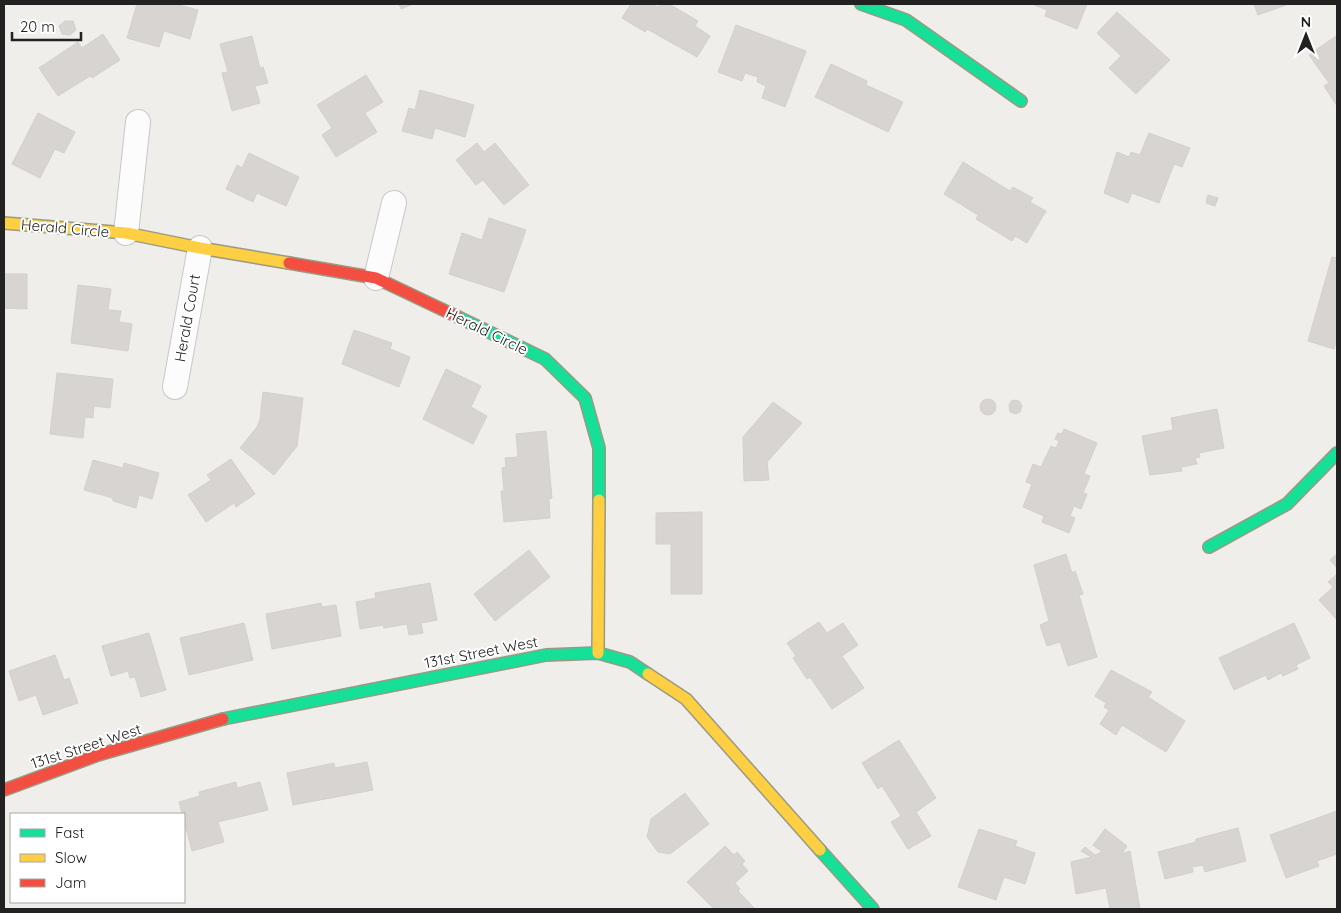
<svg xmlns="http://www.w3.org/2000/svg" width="1341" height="913" font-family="Quicksand,sans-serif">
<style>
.building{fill:#d7d4d2;stroke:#d3d0cc}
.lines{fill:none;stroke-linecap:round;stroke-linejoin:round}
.street-casing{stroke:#c9c8c7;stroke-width:26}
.fast-casing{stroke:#999a82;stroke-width:14}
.slow-casing{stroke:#999a82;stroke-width:14}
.jam-casing{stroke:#999a82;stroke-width:14}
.street{stroke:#fdfcfc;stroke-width:24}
.fast{stroke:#16e098;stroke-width:11}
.slow{stroke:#ffcf43;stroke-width:11}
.jam{stroke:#f24e42;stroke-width:11}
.labels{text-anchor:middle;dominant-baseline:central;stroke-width:4;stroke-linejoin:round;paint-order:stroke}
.street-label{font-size:15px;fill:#222;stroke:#fff}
</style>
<rect width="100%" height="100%" fill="#f0eeeb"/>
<!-- building -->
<g class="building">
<polygon points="137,4 175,4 198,10 190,39 164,31 159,47 127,38"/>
<polygon points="399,4 413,4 401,9"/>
<polygon points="631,4 653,4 658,7 660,4 669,4 698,21 695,26 710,36 697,57 647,29 645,32 622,18"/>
<polygon points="1032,4 1087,4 1077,29 1045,16 1047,10"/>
<polygon points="1254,4 1289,4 1258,15"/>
<polygon points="1117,12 1170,60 1136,94 1109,68 1121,56 1097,33"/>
<polygon points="65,21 73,21 76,30 70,35 62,34 59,26"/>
<polygon points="736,25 806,51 785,107 762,98 766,86 757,82 758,77 745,73 742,81 718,72"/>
<polygon points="103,34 120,60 92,78 90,76 58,96 39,68 78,42 82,48"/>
<polygon points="252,36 260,68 263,67 268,83 255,86 260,103 232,111 222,73 228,72 220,44"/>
<polygon points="1336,36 1337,38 1337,106 1324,86 1329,83 1309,55"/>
<polygon points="831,64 867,81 866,85 903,102 888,132 815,97"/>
<polygon points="366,75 383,102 365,113 377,132 336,157 322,135 332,128 317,105"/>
<polygon points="420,90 474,105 465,137 435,128 432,139 402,131 409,108 415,110"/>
<polygon points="38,113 75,132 64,153 55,149 40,178 12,164"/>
<polygon points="1149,133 1190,148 1182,167 1174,164 1159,203 1132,193 1128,203 1104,193 1117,152 1129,157 1131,152 1140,155"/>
<polygon points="477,143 484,152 495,143 529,185 504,205 483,180 476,185 456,160"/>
<polygon points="249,153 299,177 286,206 257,193 253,202 226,189 237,165 242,168"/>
<polygon points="963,162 1010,191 1013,187 1033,198 1030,202 1046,211 1027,243 1015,236 1012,241 976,219 978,215 944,194"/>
<polygon points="1208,195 1218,198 1215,206 1206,203"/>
<polygon points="489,218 526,230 504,292 449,274 462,233 482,240"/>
<polygon points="1332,257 1337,258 1337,339 1334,349 1308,341"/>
<polygon points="4,274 27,274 27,309 4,308"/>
<polygon points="78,285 111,289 108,310 121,311 119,322 132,324 128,351 71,343"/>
<polygon points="354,330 392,343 390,349 410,357 399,387 342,364"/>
<polygon points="446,369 481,386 471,407 487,416 473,444 423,419"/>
<polygon points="57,373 113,379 110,408 94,406 93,418 85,417 83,438 50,434"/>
<polygon points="263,392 303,398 297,446 274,475 240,448 257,427 260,419"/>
<circle cx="988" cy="407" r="8"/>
<polygon points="1012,400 1019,401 1022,406 1020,412 1016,414 1010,412 1009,405"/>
<polygon points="773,402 802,423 767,462 769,480 744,481 743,437"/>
<polygon points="1217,409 1224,448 1199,453 1200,457 1195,458 1197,464 1181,467 1182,471 1150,475 1142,436 1173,430 1171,418"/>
<polygon points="1064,429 1097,443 1084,474 1090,476 1083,493 1087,494 1081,509 1074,506 1070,516 1075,518 1069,533 1042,522 1044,516 1023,507 1032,484 1026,482 1033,464 1041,467 1051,446 1056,448 1059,441 1055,439 1058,433 1062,434"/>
<polygon points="546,431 552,498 549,499 550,518 504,522 501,491 504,491 502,468 506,467 505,458 518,457 516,434"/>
<polygon points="231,459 255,494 236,507 234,503 206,522 188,495 211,480 207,475"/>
<polygon points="93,460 123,468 124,463 159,473 152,499 139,495 136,508 113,501 113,498 84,490"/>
<polygon points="702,512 702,594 671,594 671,544 656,544 656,513"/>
<polygon points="529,550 550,577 495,621 474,594"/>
<polygon points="1066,554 1072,573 1075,571 1083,594 1079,595 1097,657 1068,666 1060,642 1047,646 1040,625 1049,621 1034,565"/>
<polygon points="1337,554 1337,568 1330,560"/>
<polygon points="1337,574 1337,620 1319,600 1333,587 1328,582"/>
<polygon points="430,583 437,620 421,623 423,633 409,635 407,624 384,628 383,625 360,629 356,602 376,598 375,593"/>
<polygon points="321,603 322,607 336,605 341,636 272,649 266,614"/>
<polygon points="819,622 827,633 843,623 858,645 842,656 864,688 832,709 810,677 807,679 793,658 796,656 787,643"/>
<polygon points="244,623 253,660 189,675 180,638"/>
<polygon points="1294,623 1310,658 1296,665 1298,669 1283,676 1281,673 1268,680 1266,675 1234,690 1219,658"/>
<polygon points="149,633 166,690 141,697 135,677 130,678 128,671 111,676 102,646"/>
<polygon points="55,655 64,680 69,678 78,703 43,715 36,695 19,701 9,671"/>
<polygon points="1111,670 1152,692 1148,697 1185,721 1166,752 1122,725 1116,735 1100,724 1109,710 1104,707 1106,703 1095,696"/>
<polygon points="899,740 936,798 916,812 931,836 908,849 891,822 901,816 882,786 878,789 862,763"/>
<polygon points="367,762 373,790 293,805 287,773 334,763 335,768"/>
<polygon points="236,782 237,788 260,782 268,810 218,822 224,842 192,851 179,802 200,796 199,792"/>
<polygon points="685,793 709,824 670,854 658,852 647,837 651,819"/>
<polygon points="1337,811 1337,854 1317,861 1319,866 1286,878 1270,835"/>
<polygon points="1238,828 1246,861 1205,872 1203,865 1192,867 1193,872 1165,879 1158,852 1196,842 1196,839"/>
<polygon points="979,829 1017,841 1015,846 1035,853 1025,884 1004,877 996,900 958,887"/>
<polygon points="1105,829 1127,846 1122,854 1130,851 1140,909 1110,909 1106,888 1076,894 1071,862 1091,857 1081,851 1085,847 1095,855 1102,852 1093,845"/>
<polygon points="725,846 734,855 737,852 745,861 742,864 748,871 735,883 740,889 738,891 755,909 714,909 687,882"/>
</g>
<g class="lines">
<defs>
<g id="street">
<polyline points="126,233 138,122"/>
<polyline points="376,278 394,203"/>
<polyline points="175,387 200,248"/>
</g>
<g id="fast">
<polyline points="861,4 906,20 1021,101"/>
<polyline points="458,317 545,359 585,398 599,448 599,500"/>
<polyline points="1209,547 1287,504 1337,453"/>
<polyline points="223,719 546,655 598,653 630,662 648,674"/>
<polyline points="820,850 873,909"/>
</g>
<g id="slow">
<polyline points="4,223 126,233 200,248 289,263"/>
<polyline points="598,653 599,500"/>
<polyline points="648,674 686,699 820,850"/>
</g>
<g id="jam">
<polyline points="289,263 376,278 458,317"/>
<polyline points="4,790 98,755 223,719"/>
</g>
</defs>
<!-- street casing -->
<use href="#street" class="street-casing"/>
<!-- fast casing -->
<use href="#fast" class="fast-casing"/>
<!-- slow casing -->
<use href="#slow" class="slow-casing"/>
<!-- jam casing -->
<use href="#jam" class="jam-casing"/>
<!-- street -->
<use href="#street" class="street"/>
<!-- fast -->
<use href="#fast" class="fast"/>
<!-- slow -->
<use href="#slow" class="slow"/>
<!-- jam -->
<use href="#jam" class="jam"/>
</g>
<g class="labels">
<!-- street labels -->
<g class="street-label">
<text transform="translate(65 228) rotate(5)">Herald Circle</text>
<text transform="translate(187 318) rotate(-80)">Herald Court</text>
<text transform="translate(487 331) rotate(26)">Herald Circle</text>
<text transform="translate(481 652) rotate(-11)">131st Street West</text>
<text transform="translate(86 746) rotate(-18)">131st Street West</text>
</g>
</g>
<!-- border -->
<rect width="1341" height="913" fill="none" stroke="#222222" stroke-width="10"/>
<!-- legend -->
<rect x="10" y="813" width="175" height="90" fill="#ffffff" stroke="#a7a7a7"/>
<rect x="20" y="829" width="25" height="8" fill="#16e098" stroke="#a7a7a7"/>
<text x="55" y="838" font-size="15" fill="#222222">Fast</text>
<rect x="20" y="854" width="25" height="8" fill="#ffcf43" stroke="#a7a7a7"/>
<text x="55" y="863" font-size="15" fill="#222222">Slow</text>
<rect x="20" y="879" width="25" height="8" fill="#f24e42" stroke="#a7a7a7"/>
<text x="55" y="888" font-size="15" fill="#222222">Jam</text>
<!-- north arrow -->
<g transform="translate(1306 35)" stroke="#ffffff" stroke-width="4" paint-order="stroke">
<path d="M0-4L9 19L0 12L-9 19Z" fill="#222222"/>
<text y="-8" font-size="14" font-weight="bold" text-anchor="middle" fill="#222222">N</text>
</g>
<!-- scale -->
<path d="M12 32v8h69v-8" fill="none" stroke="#222222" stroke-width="2.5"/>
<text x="20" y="32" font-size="15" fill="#222222" stroke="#ffffff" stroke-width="4" paint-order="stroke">20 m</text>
</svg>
